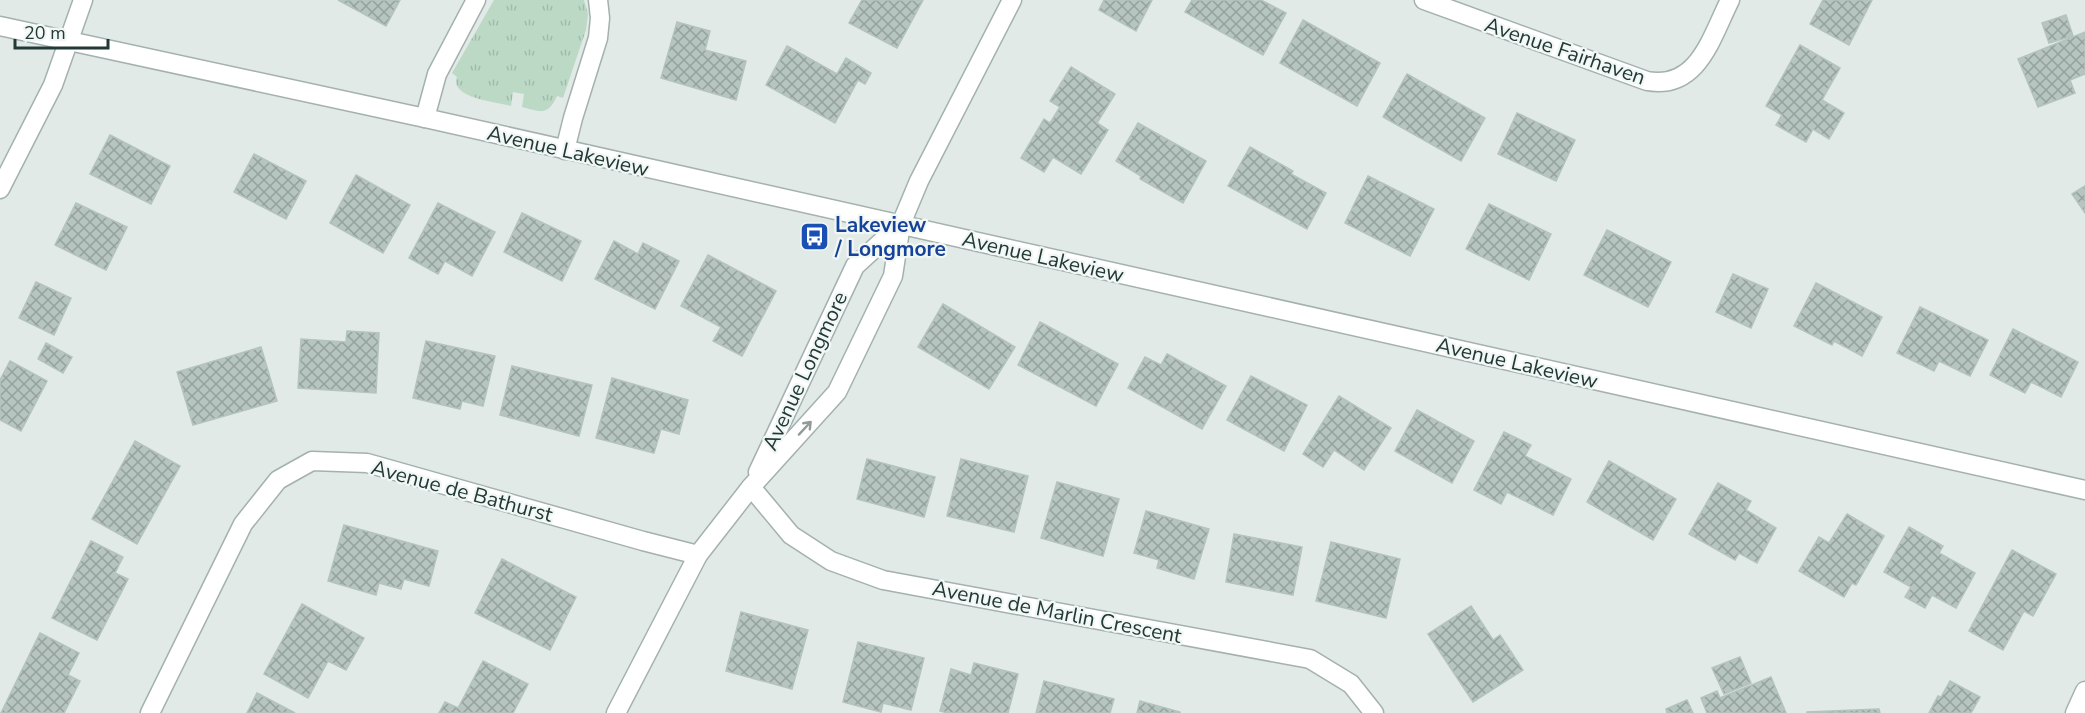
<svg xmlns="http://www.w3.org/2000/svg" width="2085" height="713" font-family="'Nunito Sans',sans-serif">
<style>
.grass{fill:url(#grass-tufts)}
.building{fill:url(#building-cross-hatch);stroke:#b4c3be;stroke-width:1.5}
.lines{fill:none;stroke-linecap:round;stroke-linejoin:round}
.minor-casing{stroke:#a4b1ae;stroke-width:21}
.minor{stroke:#fff;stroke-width:18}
.oneway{stroke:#919c9a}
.labels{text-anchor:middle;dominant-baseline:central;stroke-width:4.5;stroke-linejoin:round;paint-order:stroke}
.street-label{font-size:21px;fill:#233935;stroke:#f1f7f5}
.transit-label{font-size:21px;font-weight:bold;fill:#164399;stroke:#f1f7f5;text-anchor:start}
</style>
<defs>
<pattern id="grass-tufts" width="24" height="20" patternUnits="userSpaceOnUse" patternTransform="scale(1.5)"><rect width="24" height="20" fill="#bcd9c6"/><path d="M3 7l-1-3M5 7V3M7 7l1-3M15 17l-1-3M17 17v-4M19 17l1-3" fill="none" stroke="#a1bbab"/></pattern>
<pattern id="building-cross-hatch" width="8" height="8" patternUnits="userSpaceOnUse" patternTransform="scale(1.5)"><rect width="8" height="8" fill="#b7c5c0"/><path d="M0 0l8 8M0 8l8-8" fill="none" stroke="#94a19d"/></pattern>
</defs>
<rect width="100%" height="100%" fill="#e1eae7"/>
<!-- grass -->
<path class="grass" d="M494,0H584L588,14L586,30L563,98L557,96C548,116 541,112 522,107L524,94L513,92L511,106C496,102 449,98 457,77L452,73Z"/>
<!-- building -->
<g class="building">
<polygon points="338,0 400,0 386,26"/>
<polygon points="862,0 923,0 897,48 849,23"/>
<polygon points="1104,0 1152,0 1136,31 1099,10"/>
<polygon points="1192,0 1261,0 1286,13 1263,55 1185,12"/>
<polygon points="1823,0 1872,0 1849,45 1810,24"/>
<polygon points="2066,15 2073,36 2049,43 2042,23"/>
<polygon points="1303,20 1380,63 1357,106 1280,63"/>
<polygon points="677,22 710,31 705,50 746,61 736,100 661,78"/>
<polygon points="2085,32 2085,74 2070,80 2075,93 2038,107 2018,59"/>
<polygon points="1800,45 1840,68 1822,100 1844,113 1829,139 1813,129 1806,142 1776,125 1782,115 1766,106"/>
<polygon points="787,46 837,74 846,58 871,73 865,84 858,80 835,123 766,85"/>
<polygon points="1071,67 1115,94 1097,123 1108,130 1081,174 1053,157 1044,172 1021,158 1044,119 1050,123 1060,107 1050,101"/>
<polygon points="1407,74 1485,118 1461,161 1383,117"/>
<polygon points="1517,113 1575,140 1556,181 1498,154"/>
<polygon points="1138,123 1206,161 1183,203 1140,179 1141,176 1116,161"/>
<polygon points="110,135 170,166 151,204 90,174"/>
<polygon points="1250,147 1293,171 1291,174 1326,193 1307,229 1228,186"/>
<polygon points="254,154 306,181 286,219 234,192"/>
<polygon points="356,175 410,205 383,253 330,223"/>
<polygon points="1368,176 1434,209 1410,256 1345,223"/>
<polygon points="2085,186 2085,213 2072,194"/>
<polygon points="76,203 127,227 106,270 55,245"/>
<polygon points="438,203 495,232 472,276 445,261 438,274 409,258"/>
<polygon points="1489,204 1551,234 1529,280 1466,249"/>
<polygon points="522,213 581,241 562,281 504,252"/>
<polygon points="1607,230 1671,262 1648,307 1584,275"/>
<polygon points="614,241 638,254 643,243 679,261 655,309 595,279"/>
<polygon points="708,255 776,291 742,356 713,341 721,327 681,306"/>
<polygon points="1733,274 1768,289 1751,328 1716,312"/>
<polygon points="36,282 71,298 54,335 19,318"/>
<polygon points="1816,283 1882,317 1862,356 1834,341 1832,345 1794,326"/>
<polygon points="943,304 1015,347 989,389 918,347"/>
<polygon points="1920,307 1988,340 1970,376 1939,361 1934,371 1897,353"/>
<polygon points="1040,322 1118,364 1096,406 1018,365"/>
<polygon points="2013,329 2078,362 2061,397 2031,382 2025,393 1990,375"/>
<polygon points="347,331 379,333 376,393 298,388 301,339 346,342"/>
<polygon points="426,341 495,356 483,406 462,401 460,409 413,398"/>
<polygon points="46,343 72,357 63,373 38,359"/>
<polygon points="261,347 277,401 193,425 177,372"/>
<polygon points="1167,354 1226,386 1202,429 1128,388 1145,357 1161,365"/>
<polygon points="10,361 47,381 21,431 0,420 0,380"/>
<polygon points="512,366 592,385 579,436 500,415"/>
<polygon points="1251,376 1307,405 1284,451 1227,420"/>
<polygon points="612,378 688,400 679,434 661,429 654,453 596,438"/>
<polygon points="1339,396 1391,428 1364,470 1334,450 1323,467 1303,454"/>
<polygon points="1417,410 1474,441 1452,483 1395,451"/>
<polygon points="1504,432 1531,445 1525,456 1571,479 1553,515 1507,492 1501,504 1474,490"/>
<polygon points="135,441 180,466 137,544 92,519"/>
<polygon points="867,459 935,477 924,517 857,499"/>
<polygon points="961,459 1028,476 1014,532 947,516"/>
<polygon points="1609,461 1676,499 1653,540 1587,502"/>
<polygon points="1057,482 1119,499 1103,556 1041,538"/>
<polygon points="1718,483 1751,501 1746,510 1776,528 1757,563 1739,553 1735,560 1689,534"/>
<polygon points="1146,511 1209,529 1194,579 1157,568 1159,560 1134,553"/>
<polygon points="1847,514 1884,536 1856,585 1852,583 1844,597 1799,571 1819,537 1829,543"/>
<polygon points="344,525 438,551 429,586 404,579 401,589 379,583 376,595 328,581"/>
<polygon points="1909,527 1943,546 1939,553 1975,573 1956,608 1932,595 1925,608 1905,597 1911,587 1884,572"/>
<polygon points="1234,534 1302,547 1293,595 1226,582"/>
<polygon points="91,541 123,557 115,573 128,579 97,640 52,618"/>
<polygon points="1331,542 1400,559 1386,618 1316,601"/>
<polygon points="2012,550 2056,574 2033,616 2024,611 2003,650 1969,631"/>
<polygon points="502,559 576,597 550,650 475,613"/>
<polygon points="302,604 364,638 346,670 328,661 308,698 264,674"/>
<polygon points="1471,606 1493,640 1500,635 1523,670 1473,702 1428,634"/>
<polygon points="741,612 808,630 792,689 726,671"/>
<polygon points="40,633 79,653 68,675 80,681 64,713 1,713"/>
<polygon points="858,642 924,658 911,710 883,703 881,712 843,702"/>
<polygon points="1740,657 1751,683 1724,694 1712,668"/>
<polygon points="483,661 528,684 513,713 439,713 445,702 458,708"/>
<polygon points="974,663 1018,674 1008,713 948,713 940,711 951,669 971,675"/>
<polygon points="1771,677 1786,713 1707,713 1701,698 1717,691 1720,698"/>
<polygon points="1044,681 1114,699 1110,713 1036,713"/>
<polygon points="1950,681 1980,697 1971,713 1929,713 1938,696 1941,697"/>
<polygon points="257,693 295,713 247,713"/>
<polygon points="1687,700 1693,713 1667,713 1666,709"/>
<polygon points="1140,701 1180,712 1180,713 1137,713"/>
<polygon points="1879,709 1880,713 1807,713 1807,712"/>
</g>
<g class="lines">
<defs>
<g id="minor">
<path d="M1424,0L1647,81C1698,90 1711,38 1730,0"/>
<polyline points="0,26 425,118 2085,490"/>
<polyline points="425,118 437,74 476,0"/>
<polyline points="565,150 573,118 598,38 600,18 598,0"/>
<polyline points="0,189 53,85 83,0"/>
<polyline points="758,472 855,266 901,224"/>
<polyline points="751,487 791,535 831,561 883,580 1310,659 1351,684 1374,713"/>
<polyline points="150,713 243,524 278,480 312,461 367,463 643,541 698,555"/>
<polyline points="616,713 698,555 751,487 837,392 893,276 901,224 919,181 1012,0"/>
<polyline points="2075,713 2085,691"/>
</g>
</defs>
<!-- minor casing -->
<use href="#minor" class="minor-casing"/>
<!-- minor -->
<use href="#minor" class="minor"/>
</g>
<!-- one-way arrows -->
<defs><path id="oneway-shaft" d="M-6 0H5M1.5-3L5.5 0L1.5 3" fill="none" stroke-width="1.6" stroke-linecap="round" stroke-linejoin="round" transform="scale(1.5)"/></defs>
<use class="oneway" href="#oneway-shaft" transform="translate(805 428) rotate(-47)"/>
<!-- icons -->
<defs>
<symbol id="bus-square" viewBox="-11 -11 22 22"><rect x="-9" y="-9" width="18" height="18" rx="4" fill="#1a4fb4" stroke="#f1f7f5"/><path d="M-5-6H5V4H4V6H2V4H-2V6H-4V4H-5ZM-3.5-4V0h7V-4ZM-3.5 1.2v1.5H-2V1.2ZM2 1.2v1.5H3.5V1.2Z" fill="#fff"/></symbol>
</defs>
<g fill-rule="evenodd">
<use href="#bus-square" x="798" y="220" width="33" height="33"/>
</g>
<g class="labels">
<!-- street labels -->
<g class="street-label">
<text transform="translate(1565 51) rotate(19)">Avenue Fairhaven</text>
<text transform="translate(568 151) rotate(13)">Avenue Lakeview</text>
<text transform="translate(1043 257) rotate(13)">Avenue Lakeview</text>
<text transform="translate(1517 363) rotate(13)">Avenue Lakeview</text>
<text transform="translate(805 371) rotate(-65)">Avenue Longmore</text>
<text transform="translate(462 491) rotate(15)">Avenue de Bathurst</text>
<text transform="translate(1057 612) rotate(11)">Avenue de Marlin Crescent</text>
</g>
<!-- transit labels -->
<g class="transit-label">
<text x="835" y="225">Lakeview<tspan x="835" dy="24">/ Longmore</tspan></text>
</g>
</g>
<!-- scale -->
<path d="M15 39v9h93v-9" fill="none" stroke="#233935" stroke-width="3"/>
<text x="24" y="39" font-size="18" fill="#233935" stroke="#f1f7f5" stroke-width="4.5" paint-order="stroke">20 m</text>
</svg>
